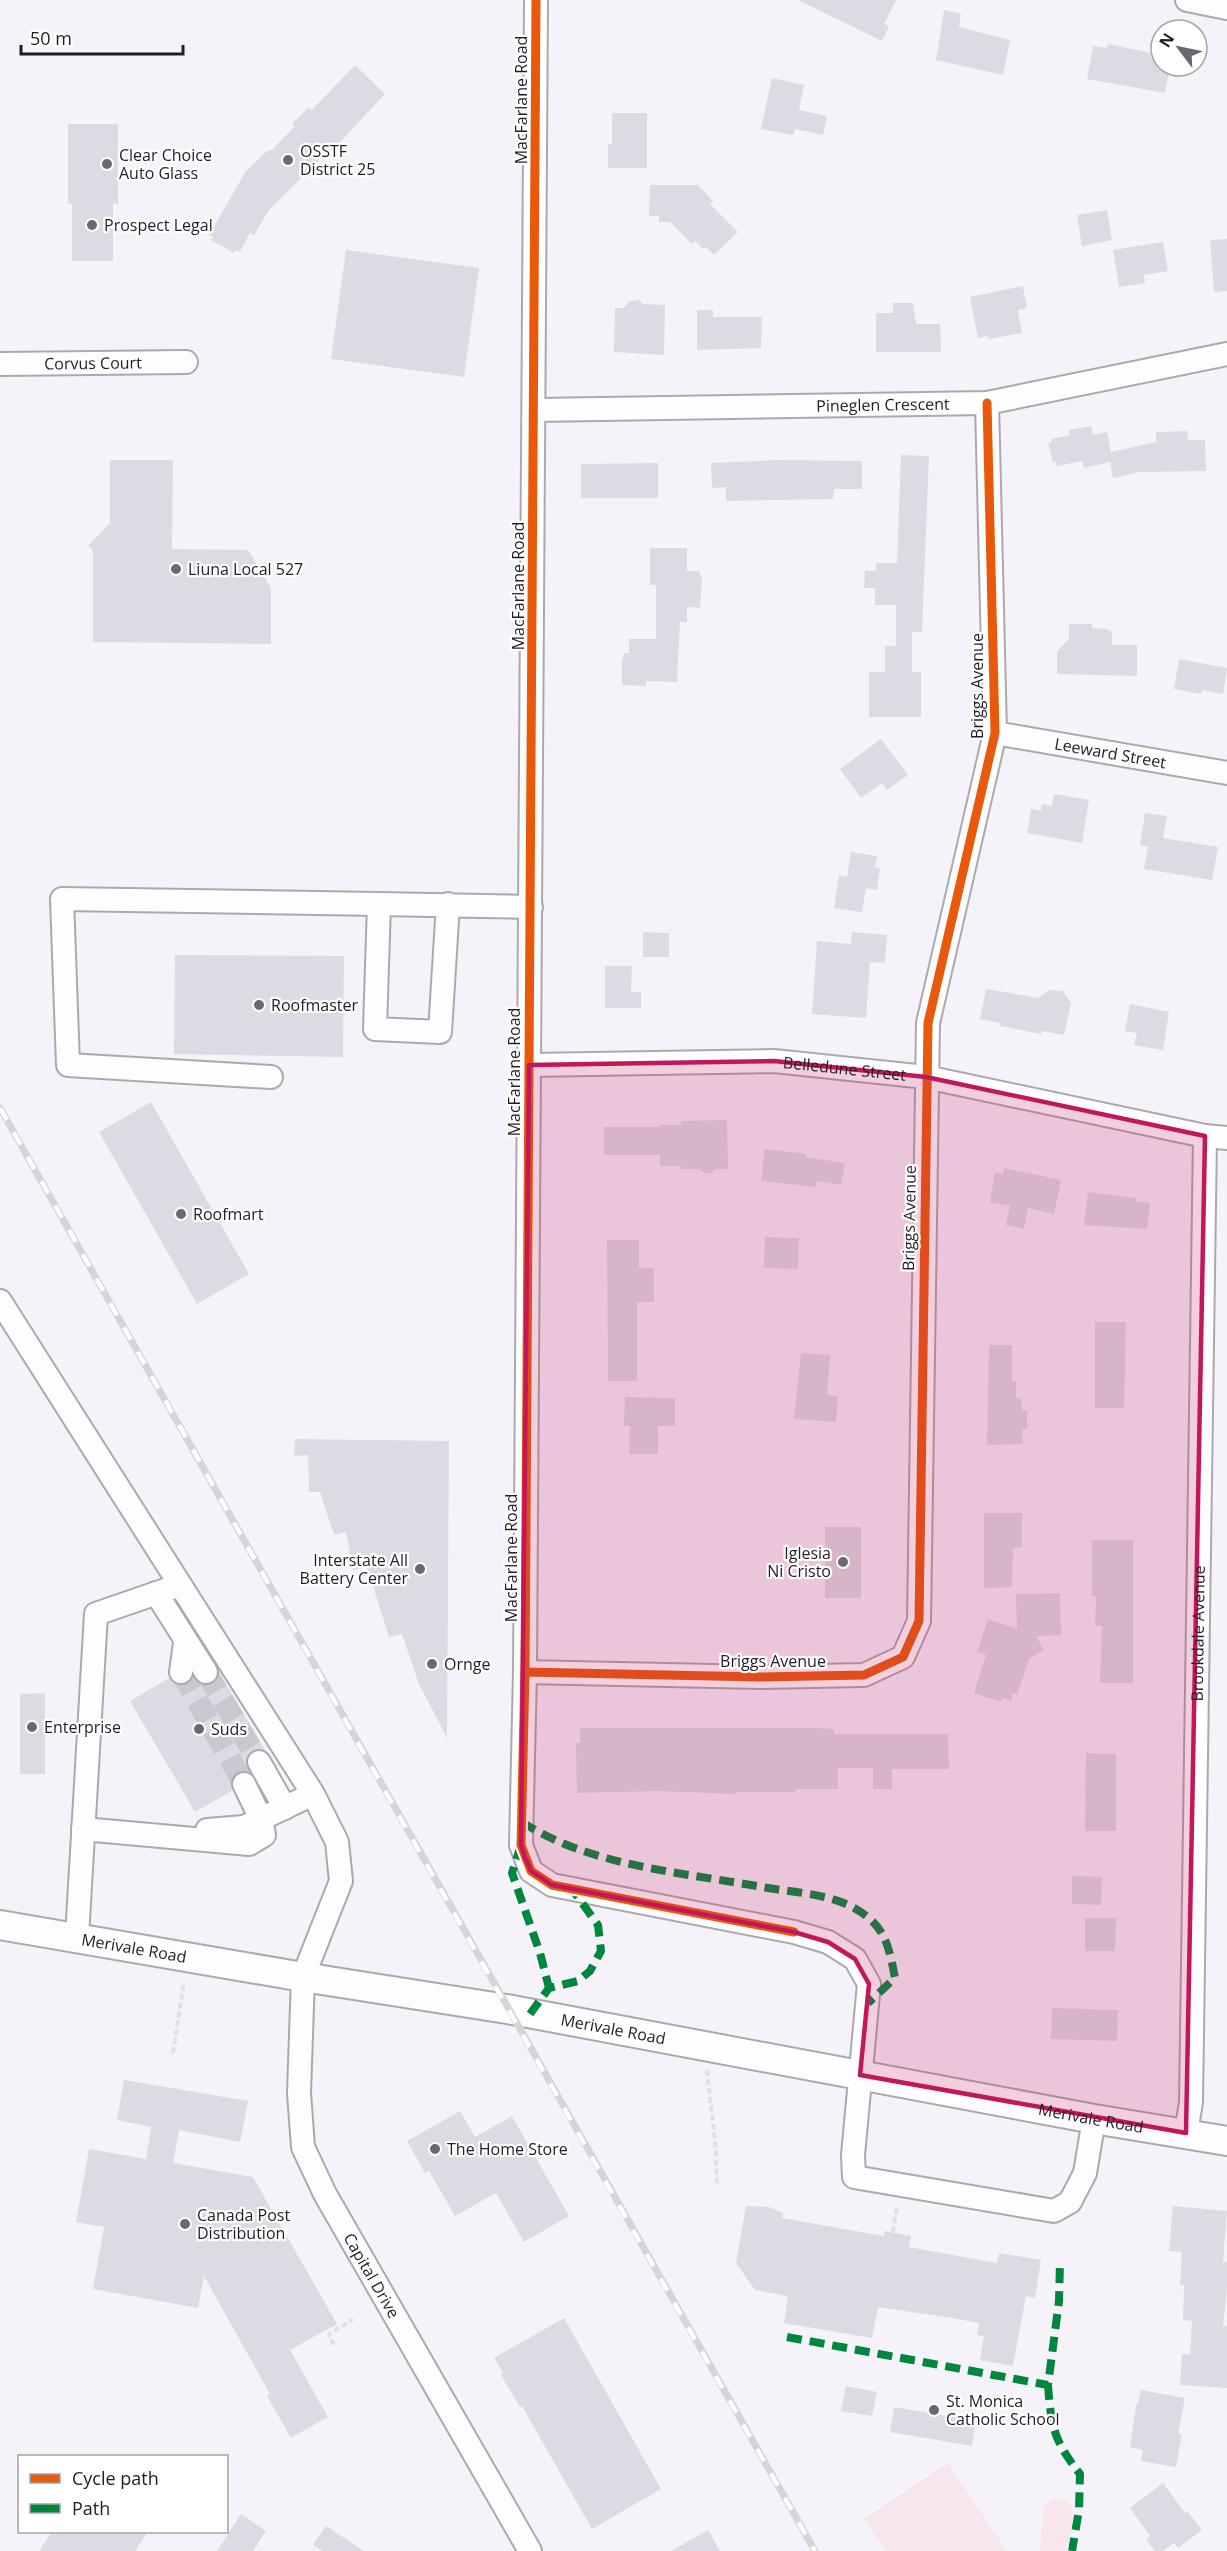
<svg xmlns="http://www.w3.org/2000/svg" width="1227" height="2551" font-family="'Open Sans',sans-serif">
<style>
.green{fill:#f8e6ee}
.building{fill:#dcdbe4}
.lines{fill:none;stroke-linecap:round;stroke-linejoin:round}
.minor-tunnel{stroke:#cbc7d0;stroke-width:22;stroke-dasharray:22 11;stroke-linecap:butt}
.minor-casing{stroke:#aca8b0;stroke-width:26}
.major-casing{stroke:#aca8b0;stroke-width:32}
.path{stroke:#e2e0e3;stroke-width:4;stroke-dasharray:6 3;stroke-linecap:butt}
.minor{stroke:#fefdfe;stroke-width:22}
.major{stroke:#fefdfe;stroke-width:28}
.rail-casing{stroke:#d5d4d6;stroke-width:7}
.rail{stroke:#fff;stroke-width:4.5;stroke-dasharray:14;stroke-linecap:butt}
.quiet{stroke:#00873e;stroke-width:8;stroke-dasharray:15 8;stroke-linecap:butt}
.cycleway-casing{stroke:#fff;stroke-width:13}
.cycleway{stroke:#e8590c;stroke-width:9}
.marked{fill:#c2185b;fill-opacity:0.2;stroke:#c2185b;stroke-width:4.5;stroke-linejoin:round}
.poi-dot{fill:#6c6770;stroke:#fff;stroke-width:2}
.labels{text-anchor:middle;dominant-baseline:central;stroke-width:4.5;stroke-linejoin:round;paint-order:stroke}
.street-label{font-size:16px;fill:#211c26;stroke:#fff}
.poi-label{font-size:16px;fill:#211c26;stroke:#fff;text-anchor:start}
</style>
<rect width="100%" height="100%" fill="#f6f2fa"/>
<!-- green -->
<g class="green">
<polygon points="948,2463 1007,2551 885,2551 864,2519"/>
<path d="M1056,2498C1060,2499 1067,2499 1070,2503C1076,2510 1070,2544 1064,2551H1040L1044,2507L1051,2499Z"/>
</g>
<!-- building -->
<g class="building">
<polygon points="798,0 896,0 884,24 889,26 882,41"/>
<polygon points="944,10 961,14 959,27 1010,40 1003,75 936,60"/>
<polygon points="1108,44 1161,55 1161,66 1170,66 1165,93 1087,79 1093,46 1107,48"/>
<polygon points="355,65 385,94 326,157 324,155 269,210 254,235 250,233 240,252 236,250 234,253 211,240 213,237 209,235 246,171 267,151 272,150 295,126 292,124 309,107 312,110"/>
<polygon points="772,78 804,85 799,110 827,116 823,135 795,129 793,135 761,129"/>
<polygon points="612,113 647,113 647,168 608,168 608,144 612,144"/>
<polygon points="68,124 118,124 118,204 113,203 113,261 72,261 72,204 68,203"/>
<polygon points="650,185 698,185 713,201 710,204 738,232 714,255 706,247 703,249 695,241 692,244 670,222 659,222 659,216 649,216"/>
<polygon points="1107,210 1112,240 1082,246 1077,215"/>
<polygon points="1227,239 1227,291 1214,292 1210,240"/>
<polygon points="1163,242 1168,271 1144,275 1145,283 1119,287 1113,250"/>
<polygon points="346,250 479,268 464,377 331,359"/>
<polygon points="1023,286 1027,308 1018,310 1022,333 989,339 988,336 978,338 970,297"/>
<polygon points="639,300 643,304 665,305 664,355 614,352 615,308 623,308 630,301"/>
<polygon points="893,303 913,303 916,324 940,324 941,352 876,352 876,313 893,313"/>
<polygon points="697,310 713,310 713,317 762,317 761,348 697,350"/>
<polygon points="1091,426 1093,435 1107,432 1111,452 1156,442 1156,432 1187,431 1188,440 1205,440 1206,471 1140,472 1113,478 1110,462 1084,468 1082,461 1057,466 1056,462 1053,463 1048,443 1052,442 1051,439 1070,435 1069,430"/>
<polygon points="901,455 929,456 922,632 912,632 912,672 921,672 921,717 869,717 869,672 885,672 885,646 896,646 896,605 875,605 875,588 864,588 865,571 876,571 876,563 897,563"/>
<polygon points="110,460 173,460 172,549 248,550 271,588 271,644 93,642 93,550 88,546 110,523"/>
<polygon points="778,460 862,461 862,489 834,489 833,499 726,501 726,487 712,488 711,463"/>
<polygon points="658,463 658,498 581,498 581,464"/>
<polygon points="650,548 687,548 687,571 699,571 702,578 700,608 687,607 687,622 680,622 677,682 646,681 646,686 622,685 622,662 624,653 629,653 629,639 656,639 656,585 650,585"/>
<polygon points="1069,624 1092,624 1092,628 1107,629 1112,633 1112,645 1137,645 1137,676 1057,674 1057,652 1069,638"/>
<polygon points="1179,659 1227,668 1223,694 1202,690 1201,694 1174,689"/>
<polygon points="881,739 908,775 887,790 882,783 861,798 840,769"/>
<polygon points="1054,794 1089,800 1082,843 1027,833 1031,809 1041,811 1042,804 1052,806"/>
<polygon points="1145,813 1167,816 1163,838 1218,847 1212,880 1144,869 1148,847 1140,845"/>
<polygon points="851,852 877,856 875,867 880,868 877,890 866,888 862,912 834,908 839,875 847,877"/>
<polygon points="643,932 669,933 669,957 643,957"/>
<polygon points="852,932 887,935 885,963 870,962 866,1018 812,1014 817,941 851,944"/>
<polygon points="175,955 344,956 343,1057 174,1054"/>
<polygon points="605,966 632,966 631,992 641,992 641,1008 605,1008"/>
<polygon points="986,989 1038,998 1050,990 1063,991 1071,1003 1064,1035 1042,1031 1041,1034 1000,1026 1000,1023 980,1019"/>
<polygon points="1130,1004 1169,1012 1163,1050 1134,1045 1137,1033 1125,1031"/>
<polygon points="151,1102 249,1274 197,1304 99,1132"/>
<polygon points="727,1120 728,1169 715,1169 712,1173 704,1173 700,1169 681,1169 681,1166 660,1166 660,1155 604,1155 604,1127 660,1127 660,1125 681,1125 681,1121"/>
<polygon points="765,1149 806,1154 806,1157 845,1163 841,1185 817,1181 816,1187 761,1181"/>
<polygon points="1004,1168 1061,1180 1054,1214 1028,1208 1024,1229 1006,1225 1010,1206 990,1202 995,1172 1003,1174"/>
<polygon points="1088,1192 1136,1198 1136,1201 1150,1203 1147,1229 1084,1225"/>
<polygon points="765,1237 799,1238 798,1269 764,1268"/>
<polygon points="607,1240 639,1240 639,1268 654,1268 654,1302 637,1302 637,1381 608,1381"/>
<polygon points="1095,1322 1126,1322 1124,1408 1095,1408"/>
<polygon points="989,1345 1012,1345 1012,1381 1016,1381 1016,1398 1021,1398 1022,1411 1027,1410 1027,1429 1022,1430 1023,1444 987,1445"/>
<polygon points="801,1353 830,1355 827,1395 838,1396 836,1422 794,1419"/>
<polygon points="625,1397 675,1398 675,1426 658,1426 658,1454 629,1454 630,1426 624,1426"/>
<polygon points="295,1439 449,1441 447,1738 419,1684 402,1634 389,1637 367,1567 353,1570 346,1532 334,1535 320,1492 309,1492 308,1455 294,1456"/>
<polygon points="984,1513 1022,1513 1022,1547 1013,1548 1012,1587 984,1588"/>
<rect x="825" y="1527" width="36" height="71"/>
<polygon points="1092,1540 1133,1540 1133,1683 1100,1683 1102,1626 1095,1626 1096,1596 1092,1596"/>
<polygon points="1060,1593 1061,1635 1036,1636 1044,1650 1029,1659 1017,1694 1013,1693 1011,1701 1002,1698 1001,1702 974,1693 986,1655 977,1652 988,1619 1017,1629 1016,1594"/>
<polygon points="219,1672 265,1750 252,1751 246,1761 249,1772 239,1772 233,1776 231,1784 232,1791 195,1812 130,1701 169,1678 180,1685 187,1684 193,1677 199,1684 207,1685 218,1679"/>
<polygon points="45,1693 45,1774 20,1774 20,1694"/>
<polygon points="580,1728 815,1728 834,1729 834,1734 948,1734 949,1769 892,1769 892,1789 873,1789 873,1768 838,1768 838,1789 795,1789 796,1792 736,1792 736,1794 659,1791 577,1793 576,1743 580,1743"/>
<polygon points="1086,1753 1116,1754 1116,1831 1085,1831"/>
<polygon points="1072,1876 1102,1877 1101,1905 1072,1904"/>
<polygon points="1085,1918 1116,1918 1115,1951 1085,1951"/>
<polygon points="1052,2008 1118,2010 1117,2041 1051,2039"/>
<polygon points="124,2080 248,2101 240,2142 179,2130 173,2163 253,2177 337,2324 290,2350 328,2417 291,2438 267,2396 270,2394 204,2276 198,2308 93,2289 104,2227 76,2222 89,2149 146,2159 151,2127 117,2120"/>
<polygon points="460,2111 475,2137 512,2116 569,2216 524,2242 496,2193 455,2216 429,2171 425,2173 407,2141"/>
<polygon points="746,2206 769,2207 783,2213 782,2218 884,2236 885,2231 911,2236 909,2247 997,2263 999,2253 1041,2260 1035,2298 1026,2296 1013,2366 980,2360 984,2336 977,2335 979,2323 952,2318 878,2307 872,2338 784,2323 788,2296 755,2290 736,2263"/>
<polygon points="1173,2206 1227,2211 1223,2262 1227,2262 1227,2287 1223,2326 1227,2326 1227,2388 1180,2385 1182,2354 1190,2355 1192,2321 1183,2320 1184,2285 1180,2285 1182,2252 1169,2251"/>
<polygon points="564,2318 661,2489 592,2529 522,2406 520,2407 501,2375 503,2373 494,2358"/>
<polygon points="846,2386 877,2392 872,2416 841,2411"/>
<polygon points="1141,2390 1185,2398 1178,2434 1182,2434 1176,2467 1141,2461 1143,2450 1130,2447 1136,2406 1138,2404"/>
<polygon points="894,2407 976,2421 972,2446 890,2432"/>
<polygon points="1163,2483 1185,2513 1187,2511 1202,2530 1178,2548 1174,2543 1163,2551 1155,2551 1146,2539 1150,2536 1130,2508"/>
<polygon points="241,2514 266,2531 253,2551 217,2551"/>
<polygon points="326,2526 364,2551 322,2551 313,2545"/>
<polygon points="708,2530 720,2551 671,2551"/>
<polygon points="52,2532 148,2532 135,2551 39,2551"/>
</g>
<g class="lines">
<!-- minor-tunnel -->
<g class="minor-tunnel">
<polyline points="181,1672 244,1784"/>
<polyline points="206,1672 259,1762"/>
</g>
<defs>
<g id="minor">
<polyline points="536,0 525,1672 521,1845 531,1871 552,1885 794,1932 828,1942 855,1959 869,1984 853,2155 854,2177 1054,2211 1070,2202 1085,2173 1094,2119"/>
<polyline points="1187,0 1227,8"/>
<path id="s1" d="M0,364L186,362"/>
<path id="s2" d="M535,410L987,403L1227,354"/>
<path id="s3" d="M995,733L1227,773"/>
<polyline points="448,904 440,1032 375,1029 379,904 531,907"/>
<path id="s4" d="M529,1065L774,1061L926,1077L1205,1136L1227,1138"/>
<polyline points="271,1077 68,1065 62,899 379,904"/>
<path id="s5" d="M0,1301L313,1794L337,1842L341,1881L303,1977L299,2093L303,2147L325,2194L530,2551"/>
<polyline points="156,1593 206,1672"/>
<polyline points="181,1672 185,1643"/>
<polyline points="525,1672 760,1677 864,1675 903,1657 919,1621 928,1023 995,733 987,403"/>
<polyline points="259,1762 285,1808"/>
<polyline points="83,1829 249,1844 264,1835 261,1819 244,1784"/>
<polyline points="207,1830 244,1827 313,1794"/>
<polyline points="77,1937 96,1614 180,1585"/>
<path id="s6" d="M1186,2133L1191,2102L1205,1136"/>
</g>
<g id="major">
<path id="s7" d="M0,1925L303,1977L507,2009L1094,2119L1227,2141"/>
</g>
</defs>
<!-- minor casing -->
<use href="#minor" class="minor-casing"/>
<!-- major casing -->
<use href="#major" class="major-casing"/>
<!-- path -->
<g class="path">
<polyline points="173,2053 184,1981"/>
<polyline points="707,2070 716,2151 717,2187"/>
<polyline points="893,2232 897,2206"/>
<polyline points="334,2345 329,2334 353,2319"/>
</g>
<!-- minor -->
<use href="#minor" class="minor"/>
<!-- major -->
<use href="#major" class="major"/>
<defs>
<path id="rail" d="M0,1108C272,1589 542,2071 815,2551"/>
</defs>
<!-- rail casing -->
<use href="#rail" class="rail-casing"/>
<!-- rail -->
<use href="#rail" class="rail"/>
<!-- quiet -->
<g class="quiet">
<path d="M522,1822C591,1867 687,1873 768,1888C803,1894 843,1894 871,1920C888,1935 891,1958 895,1978L868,2003"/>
<polyline points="521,1845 512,1873 540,1953 549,1988"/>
<polyline points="530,2014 549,1988 578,1981 590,1971 601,1951 598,1925 572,1889"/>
<polyline points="787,2337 1048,2385 1059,2301 1060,2262"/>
<path d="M1048,2385C1051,2427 1054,2441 1080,2474L1079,2510L1072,2551"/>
</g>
<defs>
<g id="cycleway">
<polyline points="536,0 525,1672 521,1845 531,1871 552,1885 794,1932"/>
<polyline points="525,1672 760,1677 864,1675 903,1657 919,1621 928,1023 995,733 987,403"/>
</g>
</defs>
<!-- cycleway casing -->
<use href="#cycleway" class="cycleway-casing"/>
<!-- cycleway -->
<use href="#cycleway" class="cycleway"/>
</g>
<!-- marked area -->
<path class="marked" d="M774,1061L926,1077L1205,1136L1186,2133L860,2075L869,1984L855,1959L828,1942L794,1932L552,1885L531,1871L525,1858L521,1845L529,1065Z"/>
<!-- markers -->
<g class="poi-dot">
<circle cx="288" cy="160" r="6"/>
<circle cx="107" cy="164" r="6"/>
<circle cx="92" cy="225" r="6"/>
<circle cx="176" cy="569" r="6"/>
<circle cx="259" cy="1005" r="6"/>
<circle cx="181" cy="1214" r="6"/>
<circle cx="843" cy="1562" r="6"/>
<circle cx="420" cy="1569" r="6"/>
<circle cx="432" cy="1664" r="6"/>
<circle cx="32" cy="1727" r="6"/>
<circle cx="199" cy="1729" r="6"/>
<circle cx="435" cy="2149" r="6"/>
<circle cx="185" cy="2224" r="6"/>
<circle cx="934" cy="2410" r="6"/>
</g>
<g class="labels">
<!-- street labels -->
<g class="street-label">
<text transform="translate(521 100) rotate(-90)">MacFarlane Road</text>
<text stroke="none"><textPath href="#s1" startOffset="93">Corvus Court</textPath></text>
<text stroke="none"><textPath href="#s2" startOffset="348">Pineglen Crescent</textPath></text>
<text transform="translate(518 586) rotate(-90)">MacFarlane Road</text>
<text transform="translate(977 686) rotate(-90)">Briggs Avenue</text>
<text stroke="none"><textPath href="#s3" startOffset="117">Leeward Street</textPath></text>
<text stroke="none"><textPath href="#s4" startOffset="316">Belledune Street</textPath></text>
<text transform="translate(514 1072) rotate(-90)">MacFarlane Road</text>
<text transform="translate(909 1218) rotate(-89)">Briggs Avenue</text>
<text transform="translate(511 1558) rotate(-90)">MacFarlane Road</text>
<text stroke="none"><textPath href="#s6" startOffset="500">Brookdale Avenue</textPath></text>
<text x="773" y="1661">Briggs Avenue</text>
<text stroke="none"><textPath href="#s7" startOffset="136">Merivale Road</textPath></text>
<text stroke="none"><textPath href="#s7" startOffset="622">Merivale Road</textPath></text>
<text stroke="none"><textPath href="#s7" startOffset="1108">Merivale Road</textPath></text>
<text stroke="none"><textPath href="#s5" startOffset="1096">Capital Drive</textPath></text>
</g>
<!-- poi labels -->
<g class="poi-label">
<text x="300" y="151">OSSTF<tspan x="300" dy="18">District 25</tspan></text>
<text x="119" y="155">Clear Choice<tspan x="119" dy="18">Auto Glass</tspan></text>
<text x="104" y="225">Prospect Legal</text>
<text x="188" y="569">Liuna Local 527</text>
<text x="271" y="1005">Roofmaster</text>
<text x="193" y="1214">Roofmart</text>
<text x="831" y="1553" text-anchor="end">Iglesia<tspan x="831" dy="18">Ni Cristo</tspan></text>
<text x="408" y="1560" text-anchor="end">Interstate All<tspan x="408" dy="18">Battery Center</tspan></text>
<text x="444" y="1664">Ornge</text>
<text x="44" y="1727">Enterprise</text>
<text x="211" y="1729">Suds</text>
<text x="447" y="2149">The Home Store</text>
<text x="197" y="2215">Canada Post<tspan x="197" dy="18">Distribution</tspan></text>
<text x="946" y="2401">St. Monica<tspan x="946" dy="18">Catholic School</tspan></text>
</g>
</g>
<!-- legend -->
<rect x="18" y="2455" width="210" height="78" fill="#ffffff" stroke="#a6a4a8" stroke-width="1.5"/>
<rect x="30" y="2474" width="30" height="9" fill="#e8590c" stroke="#a6a4a8" stroke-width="1.5"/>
<text x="72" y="2485" font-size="18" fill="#211c26">Cycle path</text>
<rect x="30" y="2504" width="30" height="9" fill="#00873e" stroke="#a6a4a8" stroke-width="1.5"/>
<text x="72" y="2515" font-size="18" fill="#211c26">Path</text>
<!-- north arrow -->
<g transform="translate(1179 48) rotate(302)"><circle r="28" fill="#ffffff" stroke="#a6a4a8" stroke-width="1.5"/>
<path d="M0-4.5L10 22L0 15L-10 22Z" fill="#6c6770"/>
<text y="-9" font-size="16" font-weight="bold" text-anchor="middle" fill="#211c26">N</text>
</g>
<!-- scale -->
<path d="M21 45v9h162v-9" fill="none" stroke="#211c26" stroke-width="3"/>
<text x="30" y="45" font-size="18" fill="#211c26" stroke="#ffffff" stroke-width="4.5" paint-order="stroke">50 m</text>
</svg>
